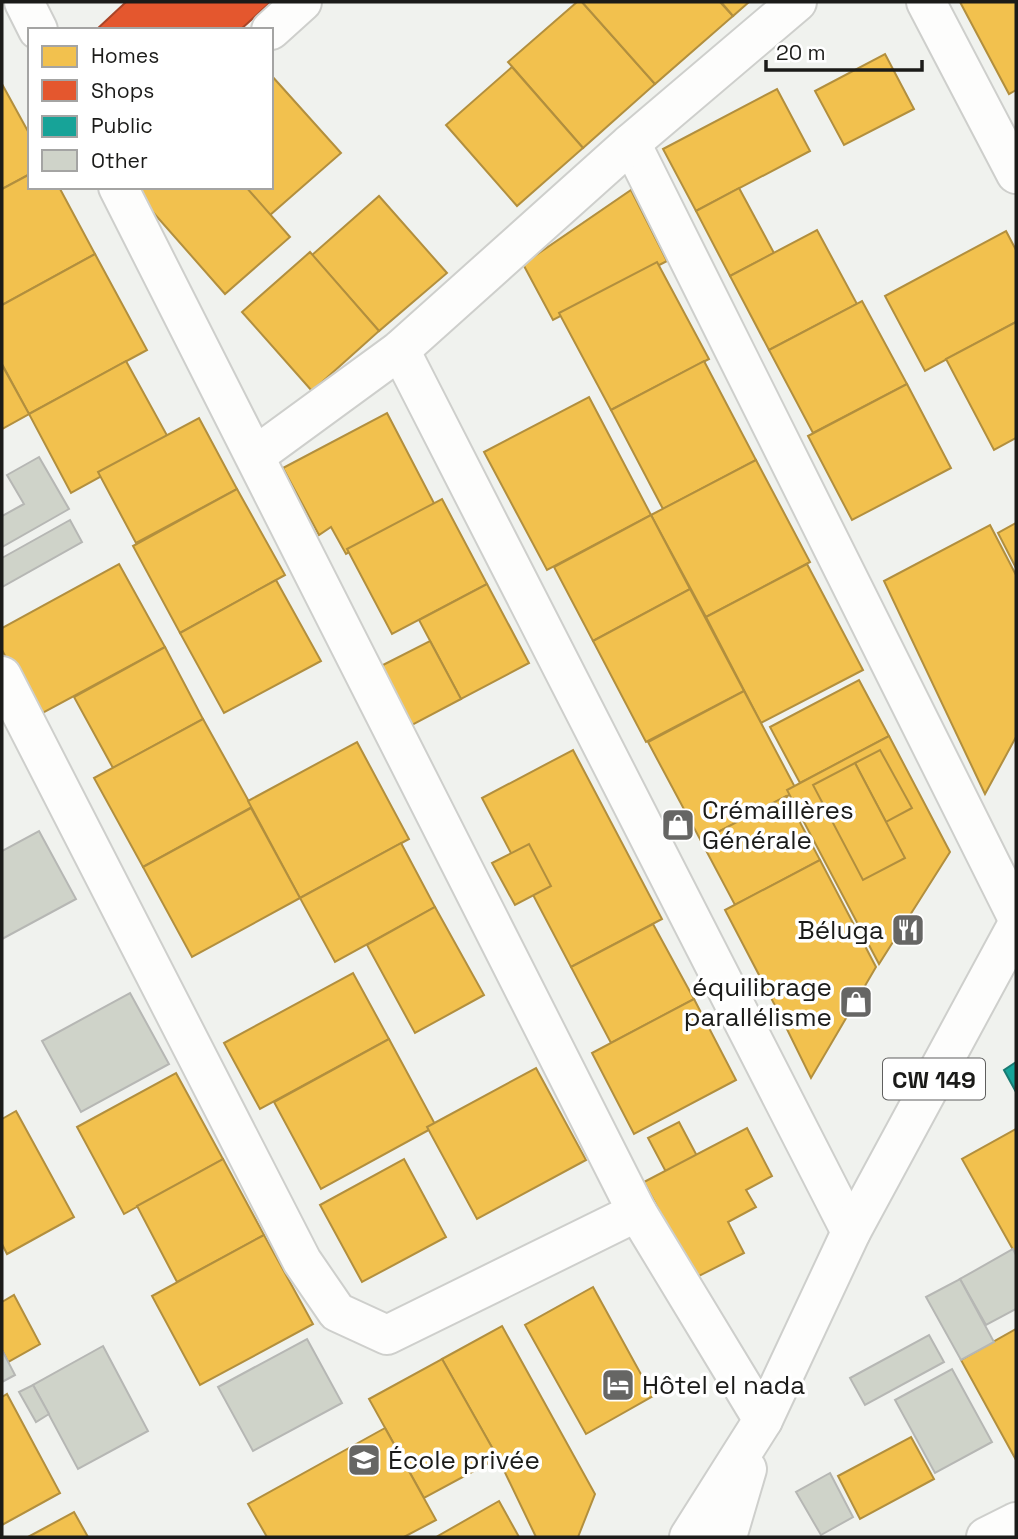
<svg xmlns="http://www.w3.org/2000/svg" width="1018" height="1539" font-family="'Space Grotesk',sans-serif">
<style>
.homes{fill:#f2c14e;stroke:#b28f3e;stroke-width:2}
.shops{fill:#e4572e;stroke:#a84528;stroke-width:2}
.public{fill:#17a398;stroke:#187a72;stroke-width:2}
.building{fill:#cfd3c9;stroke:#b6b7b4;stroke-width:2}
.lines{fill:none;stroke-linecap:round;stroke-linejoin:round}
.minor-casing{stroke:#cecfcc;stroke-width:42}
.primary-casing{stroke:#cecfcc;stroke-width:42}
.minor{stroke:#fdfdfc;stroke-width:38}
.primary{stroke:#fdfdfc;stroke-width:38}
.labels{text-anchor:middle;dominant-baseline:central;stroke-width:7;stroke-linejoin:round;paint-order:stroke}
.shield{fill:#fff;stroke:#5f5f5e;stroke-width:2}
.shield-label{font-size:24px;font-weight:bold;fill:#1b1b19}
.poi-label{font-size:26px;fill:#1b1b19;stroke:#fff;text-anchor:start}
</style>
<rect width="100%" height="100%" fill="#f0f2ee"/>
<!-- homes -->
<g class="homes">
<polygon points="577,2 582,2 655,84 583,148 508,62"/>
<polygon points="582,2 720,2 733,16 655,84"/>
<polygon points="721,2 749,2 733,16"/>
<polygon points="960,2 1016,2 1016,90 1009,94"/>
<polygon points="885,54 914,109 844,145 815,91"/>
<polygon points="512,67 583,148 517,206 446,125"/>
<polygon points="271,75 341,153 270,215 245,187 271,187"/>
<polygon points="2,84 30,135 30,174 2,189"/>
<polygon points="777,89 810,151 696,211 663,149"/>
<polygon points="30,174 30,187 59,187 95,254 2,305 2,189"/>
<polygon points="144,187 246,187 290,237 225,294 137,194"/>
<polygon points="739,188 774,253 730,276 696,211"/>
<polygon points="631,190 667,261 553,320 523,264"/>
<polygon points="379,196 447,273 379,331 312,255"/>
<polygon points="817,230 857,304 769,350 730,276"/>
<polygon points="1006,231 1016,250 1016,322 925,371 885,296"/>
<polygon points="310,252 379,331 312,391 242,312"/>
<polygon points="95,254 147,350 29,414 2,364 2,305"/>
<polygon points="657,262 709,359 611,410 559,313"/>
<polygon points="862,301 907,384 813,433 769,350"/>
<polygon points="1016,322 1016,438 994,450 946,359"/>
<polygon points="126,361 169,439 71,493 29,414"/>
<polygon points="704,361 756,460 663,509 611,410"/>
<polygon points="2,365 29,414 2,429"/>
<polygon points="907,384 951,468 852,520 808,436"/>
<polygon points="589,397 651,515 547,570 484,452"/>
<polygon points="387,413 436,507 346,554 331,527 319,535 283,468"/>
<polygon points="199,418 237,489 136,543 98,472"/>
<polygon points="756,460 810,562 706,617 651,515"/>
<polygon points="237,489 285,575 180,633 133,546"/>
<polygon points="442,499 487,584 392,634 347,549"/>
<polygon points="651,515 690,589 593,641 554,567"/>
<polygon points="1016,523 1016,568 998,533"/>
<polygon points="990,525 1016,575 1016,737 985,794 884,581"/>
<polygon points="119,564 165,647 37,716 2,650 2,628"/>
<polygon points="807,564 863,670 761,723 706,617"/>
<polygon points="276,580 321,661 224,713 180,633"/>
<polygon points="487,584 529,663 461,699 419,620"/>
<polygon points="690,589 744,691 646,742 593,641"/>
<polygon points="430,641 461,699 412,725 381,666"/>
<polygon points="165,647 203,719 113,768 74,697"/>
<polygon points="859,680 889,736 800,783 770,727"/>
<polygon points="744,691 797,791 701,841 648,742"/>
<polygon points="203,719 252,807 143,867 94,778"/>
<polygon points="889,736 950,852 879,964 787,790"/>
<polygon points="357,742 409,839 300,898 248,801"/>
<polygon points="573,750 662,919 571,967 482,798"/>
<polygon points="880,750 912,808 886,822 855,763"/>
<polygon points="855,763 905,858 863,880 813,785"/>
<polygon points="786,796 820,860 735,905 701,841"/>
<polygon points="251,808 300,898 192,957 143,867"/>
<polygon points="401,843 435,907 335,962 300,898"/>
<polygon points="529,844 551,886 515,905 492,863"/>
<polygon points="820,860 876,967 811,1078 781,1017 725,910"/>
<polygon points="435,907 484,995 415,1033 367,945"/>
<polygon points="653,924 694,999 611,1043 571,967"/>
<polygon points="353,973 389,1039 260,1109 224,1043"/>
<polygon points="694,999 736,1080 634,1134 592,1053"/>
<polygon points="389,1039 436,1126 321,1189 274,1102"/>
<polygon points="536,1068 586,1160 477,1219 427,1127"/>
<polygon points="176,1073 223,1159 124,1214 77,1127"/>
<polygon points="16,1111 74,1217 7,1254 2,1244 2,1119"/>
<polygon points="679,1122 714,1188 683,1204 648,1138"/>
<polygon points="747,1128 772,1176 746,1190 756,1207 728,1222 744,1253 695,1278 644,1182"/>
<polygon points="1016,1129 1016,1255 962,1159"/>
<polygon points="223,1159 264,1235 177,1282 137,1206"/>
<polygon points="404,1159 446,1237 362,1282 320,1205"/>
<polygon points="264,1235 313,1324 200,1385 152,1296"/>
<polygon points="593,1287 653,1396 586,1434 525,1325"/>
<polygon points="14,1295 40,1344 8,1362 2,1350 2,1302"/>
<polygon points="502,1326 595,1494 578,1537 536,1537 498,1458 442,1359"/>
<polygon points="1016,1329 1016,1460 961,1360"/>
<polygon points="442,1359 498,1458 424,1498 369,1399"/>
<polygon points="7,1394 60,1493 2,1525 2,1397"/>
<polygon points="385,1428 436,1520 404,1537 267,1537 248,1504"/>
<polygon points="911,1437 934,1479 860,1519 838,1476"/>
<polygon points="499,1501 519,1537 439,1537 438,1536"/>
<polygon points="74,1512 88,1537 28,1537"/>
</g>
<!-- shops -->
<polygon class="shops" points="126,2 271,2 240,30 96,30"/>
<!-- public -->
<polygon class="public" points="1016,1062 1016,1092 1004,1070"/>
<!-- building -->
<g class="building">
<polygon points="39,457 69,509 2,547 2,516 24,504 7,475"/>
<polygon points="70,520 82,542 2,587 2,558"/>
<polygon points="39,831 76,899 2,939 2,851"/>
<polygon points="130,993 169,1064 81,1112 42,1041"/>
<polygon points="1013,1249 1016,1255 1016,1309 986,1325 960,1279"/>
<polygon points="960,1279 994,1342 961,1360 926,1297"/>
<polygon points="929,1335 944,1362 865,1405 850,1378"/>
<polygon points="307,1339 342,1403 253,1451 218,1387"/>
<polygon points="103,1346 148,1431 78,1469 33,1385"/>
<polygon points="2,1350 15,1375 2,1382"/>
<polygon points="952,1369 992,1442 935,1473 895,1400"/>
<polygon points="33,1385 49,1414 36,1422 19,1392"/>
<polygon points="830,1473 853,1517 821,1535 796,1492"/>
</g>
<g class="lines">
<defs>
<g id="minor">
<polyline points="24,2 38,30"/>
<polyline points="926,2 1016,174"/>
<polyline points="271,30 302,2"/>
<polyline points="631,143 1016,915"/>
<polyline points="118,187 637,1212 763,1420"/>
<polyline points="400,350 851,1232"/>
<polyline points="255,456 400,350 631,143 797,2"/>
<polyline points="2,676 302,1261 337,1312 387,1335 637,1212"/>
</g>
<g id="primary">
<polyline points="689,1537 763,1420 851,1232 1016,927"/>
<polyline points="727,1537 747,1469"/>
<polyline points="986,1537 1016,1522"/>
</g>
</defs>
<!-- minor casing -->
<use href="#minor" class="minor-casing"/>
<!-- primary casing -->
<use href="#primary" class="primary-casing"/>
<!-- minor -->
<use href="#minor" class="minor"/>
<!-- primary -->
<use href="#primary" class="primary"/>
</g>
<!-- icons -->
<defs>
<symbol id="shop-square" viewBox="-11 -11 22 22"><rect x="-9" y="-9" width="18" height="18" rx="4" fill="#666664" stroke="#fff"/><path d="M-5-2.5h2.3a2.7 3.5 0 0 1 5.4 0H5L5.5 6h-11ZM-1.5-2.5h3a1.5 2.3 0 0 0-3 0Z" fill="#fff"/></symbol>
<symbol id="restaurant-square" viewBox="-11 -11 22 22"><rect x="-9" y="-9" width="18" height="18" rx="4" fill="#666664" stroke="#fff"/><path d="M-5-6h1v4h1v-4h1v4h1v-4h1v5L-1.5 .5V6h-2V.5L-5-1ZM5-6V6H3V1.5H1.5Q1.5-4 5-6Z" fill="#fff"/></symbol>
<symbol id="hotel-square" viewBox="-11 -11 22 22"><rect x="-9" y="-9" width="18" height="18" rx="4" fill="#666664" stroke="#fff"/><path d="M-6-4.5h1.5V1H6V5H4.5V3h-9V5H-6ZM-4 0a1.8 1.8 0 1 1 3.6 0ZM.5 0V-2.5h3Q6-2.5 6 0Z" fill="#fff"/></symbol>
<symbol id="school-square" viewBox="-11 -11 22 22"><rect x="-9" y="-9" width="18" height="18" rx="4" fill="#666664" stroke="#fff"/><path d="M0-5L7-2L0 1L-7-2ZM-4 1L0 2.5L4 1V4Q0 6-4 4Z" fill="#fff"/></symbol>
</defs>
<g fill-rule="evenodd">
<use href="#shop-square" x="659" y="806" width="38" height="38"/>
<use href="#restaurant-square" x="889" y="911" width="38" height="38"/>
<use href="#shop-square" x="837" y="983" width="38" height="38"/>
<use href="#hotel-square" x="599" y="1366" width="38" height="38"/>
<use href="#school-square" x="345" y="1441" width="38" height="38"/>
</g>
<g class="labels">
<!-- shield labels -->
<rect class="shield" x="883" y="1058.5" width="102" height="41" rx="5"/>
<g class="shield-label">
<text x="934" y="1079">CW 149</text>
</g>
<!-- poi labels -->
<g class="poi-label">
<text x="702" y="810">Crémaillères<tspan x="702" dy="30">Générale</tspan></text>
<text x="884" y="930" text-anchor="end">Béluga</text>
<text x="832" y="987" text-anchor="end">équilibrage<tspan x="832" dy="30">parallélisme</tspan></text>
<text x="642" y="1385">Hôtel el nada</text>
<text x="388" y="1460">École privée</text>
</g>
</g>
<!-- border -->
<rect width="1018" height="1539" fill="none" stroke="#1b1b19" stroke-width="7"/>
<!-- legend -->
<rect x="28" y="28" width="245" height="161" fill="#ffffff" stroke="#a4a4a3" stroke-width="2"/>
<rect x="42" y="46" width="35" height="21" fill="#f2c14e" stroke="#a4a4a3" stroke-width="2"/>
<text x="91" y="63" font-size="21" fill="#1b1b19">Homes</text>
<rect x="42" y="80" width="35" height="21" fill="#e4572e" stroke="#a4a4a3" stroke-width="2"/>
<text x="91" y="98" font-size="21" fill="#1b1b19">Shops</text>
<rect x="42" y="116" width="35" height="21" fill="#17a398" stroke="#a4a4a3" stroke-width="2"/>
<text x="91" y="133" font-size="21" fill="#1b1b19">Public</text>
<rect x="42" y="150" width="35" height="21" fill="#cfd3c9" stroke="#a4a4a3" stroke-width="2"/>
<text x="91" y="168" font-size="21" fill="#1b1b19">Other</text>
<!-- scale -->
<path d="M766 60v10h156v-10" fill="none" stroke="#1b1b19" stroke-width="3.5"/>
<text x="776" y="60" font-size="21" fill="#1b1b19" stroke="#ffffff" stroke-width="5" paint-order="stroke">20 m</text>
</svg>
